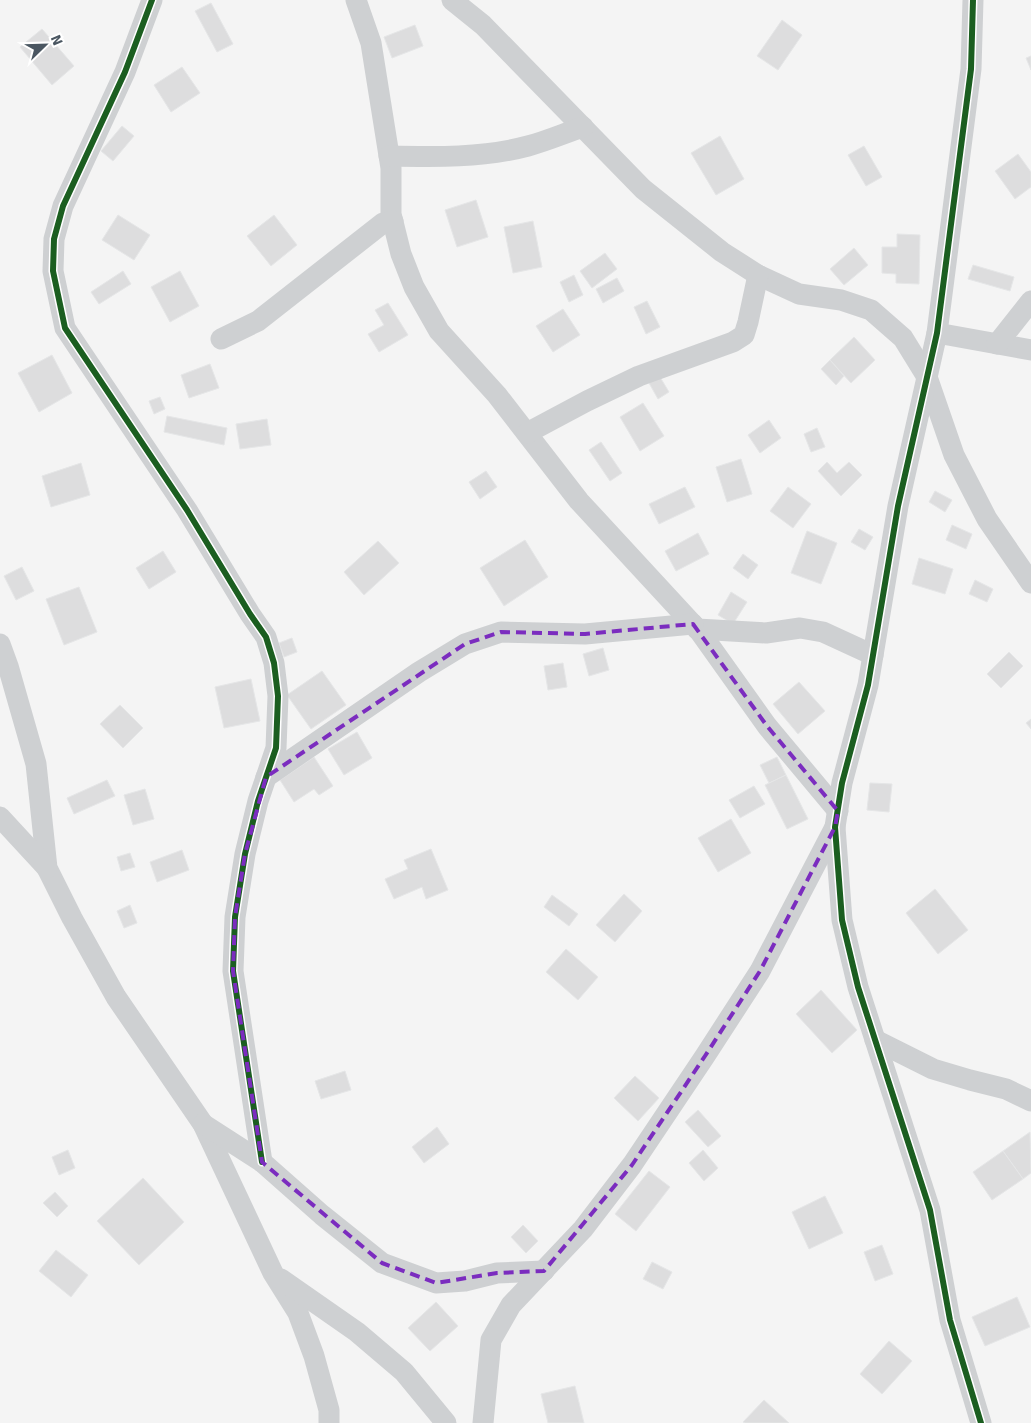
<svg xmlns="http://www.w3.org/2000/svg" width="1031" height="1423" font-family="Signika,sans-serif">
<style>
.building{fill:#ddddde;stroke:#e5e6e7}
.lines{fill:none;stroke-linecap:round;stroke-linejoin:round}
.minor{stroke:#ced0d2;stroke-width:21}
.cycleway-casing{stroke:#fff;stroke-width:9}
.cycleway{stroke:#1b5e20;stroke-width:6}
.marked{fill:none;stroke:#7b2cbf;stroke-width:4;stroke-dasharray:10 6;stroke-linejoin:round}
</style>
<rect width="100%" height="100%" fill="#f4f4f4"/>
<!-- building -->
<g class="building">
<polygon points="211,3 233,44 217,52 195,11"/>
<polygon points="782,20 802,35 778,70 757,56"/>
<polygon points="415,25 423,46 392,58 384,37"/>
<polygon points="42,29 74,66 52,85 20,47"/>
<polygon points="1031,56 1031,70 1026,58"/>
<polygon points="182,67 200,93 171,112 154,85"/>
<polygon points="122,126 134,136 113,161 101,151"/>
<polygon points="720,136 744,179 716,195 691,153"/>
<polygon points="864,146 882,177 866,186 848,155"/>
<polygon points="1018,154 1031,172 1031,187 1015,199 995,171"/>
<polygon points="476,200 488,237 457,247 445,210"/>
<polygon points="118,215 150,235 134,260 102,240"/>
<polygon points="274,215 297,245 271,266 247,236"/>
<polygon points="533,221 542,267 513,273 504,227"/>
<polygon points="897,234 920,235 919,284 896,283 896,274 882,273 882,247 897,247"/>
<polygon points="854,248 868,265 844,285 830,269"/>
<polygon points="605,253 617,269 592,288 580,271"/>
<polygon points="973,265 1014,277 1010,291 968,279"/>
<polygon points="123,271 131,284 99,304 91,292"/>
<polygon points="180,271 199,306 170,322 151,287"/>
<polygon points="574,275 583,295 569,302 560,282"/>
<polygon points="617,278 624,291 603,303 596,289"/>
<polygon points="647,301 660,327 646,334 634,307"/>
<polygon points="388,303 408,335 379,352 368,334 384,325 375,310"/>
<polygon points="563,309 580,335 553,352 536,326"/>
<polygon points="854,337 875,360 851,383 830,360"/>
<polygon points="52,355 72,393 39,412 18,373"/>
<polygon points="830,360 844,376 836,385 821,369"/>
<polygon points="210,364 219,388 189,398 181,375"/>
<polygon points="660,377 669,392 658,399 649,383"/>
<polygon points="160,397 165,409 154,414 149,401"/>
<polygon points="643,403 664,436 640,451 620,417"/>
<polygon points="167,416 227,428 224,445 164,432"/>
<polygon points="267,419 271,445 240,449 236,424"/>
<polygon points="769,420 781,438 760,453 748,435"/>
<polygon points="817,428 825,447 811,452 804,434"/>
<polygon points="601,442 622,473 610,481 589,450"/>
<polygon points="741,459 752,494 727,502 716,467"/>
<polygon points="827,462 837,473 849,462 862,475 841,496 818,471"/>
<polygon points="81,463 90,495 51,507 42,476"/>
<polygon points="486,471 497,487 480,499 469,482"/>
<polygon points="685,487 695,507 659,524 649,504"/>
<polygon points="788,487 811,504 793,528 770,511"/>
<polygon points="935,491 952,500 945,512 929,502"/>
<polygon points="952,525 972,534 966,549 946,540"/>
<polygon points="859,529 873,537 865,550 851,542"/>
<polygon points="807,531 837,543 821,584 791,573"/>
<polygon points="698,533 709,554 676,571 665,551"/>
<polygon points="525,540 548,577 504,606 480,568"/>
<polygon points="378,541 399,563 364,595 344,572"/>
<polygon points="163,551 176,572 149,589 136,568"/>
<polygon points="743,554 758,565 748,579 733,568"/>
<polygon points="919,558 953,569 945,594 912,584"/>
<polygon points="22,567 34,591 16,600 4,576"/>
<polygon points="975,580 993,589 987,602 969,594"/>
<polygon points="79,587 97,632 64,645 46,599"/>
<polygon points="731,592 747,602 733,624 718,615"/>
<polygon points="292,638 297,652 284,657 279,643"/>
<polygon points="603,648 609,670 589,676 583,654"/>
<polygon points="1009,652 1023,666 1001,688 987,674"/>
<polygon points="563,663 567,687 548,690 544,666"/>
<polygon points="322,671 346,705 311,729 287,695"/>
<polygon points="251,679 260,721 224,728 215,687"/>
<polygon points="799,682 825,711 798,734 773,704"/>
<polygon points="120,705 143,728 123,748 100,724"/>
<polygon points="1031,719 1031,729 1026,723"/>
<polygon points="357,732 372,758 344,775 328,749"/>
<polygon points="314,757 333,786 319,795 314,789 294,802 280,780"/>
<polygon points="777,757 786,775 769,783 760,765"/>
<polygon points="786,775 808,819 787,829 765,785"/>
<polygon points="107,780 115,796 74,814 67,798"/>
<polygon points="870,783 892,784 889,812 867,810"/>
<polygon points="754,786 765,804 740,818 729,800"/>
<polygon points="145,789 154,819 133,825 124,795"/>
<polygon points="731,819 751,853 718,872 698,838"/>
<polygon points="431,849 448,890 426,899 422,887 394,899 385,879 408,869 404,860"/>
<polygon points="182,850 189,870 157,882 150,862"/>
<polygon points="130,853 135,867 121,871 117,857"/>
<polygon points="935,889 968,930 938,954 906,913"/>
<polygon points="624,894 642,911 615,942 596,925"/>
<polygon points="552,895 578,914 569,926 544,907"/>
<polygon points="130,905 137,923 124,928 117,911"/>
<polygon points="566,949 598,977 578,1000 546,972"/>
<polygon points="821,990 857,1030 832,1053 796,1014"/>
<polygon points="345,1071 351,1090 321,1099 315,1081"/>
<polygon points="635,1076 659,1098 638,1121 614,1098"/>
<polygon points="698,1110 721,1136 708,1147 685,1122"/>
<polygon points="437,1127 449,1144 424,1163 412,1147"/>
<polygon points="1030,1132 1031,1173 1023,1179 1003,1151"/>
<polygon points="68,1150 75,1168 59,1175 52,1157"/>
<polygon points="703,1150 718,1168 704,1181 689,1163"/>
<polygon points="1003,1151 1023,1179 992,1200 973,1172"/>
<polygon points="649,1171 670,1187 636,1231 615,1214"/>
<polygon points="143,1178 184,1222 139,1265 97,1221"/>
<polygon points="55,1192 68,1206 57,1217 43,1203"/>
<polygon points="825,1196 843,1233 809,1249 792,1212"/>
<polygon points="523,1225 538,1241 526,1253 511,1237"/>
<polygon points="882,1245 893,1274 875,1281 864,1252"/>
<polygon points="56,1250 88,1275 71,1297 39,1271"/>
<polygon points="652,1262 672,1272 663,1289 643,1279"/>
<polygon points="1017,1297 1030,1327 985,1346 972,1317"/>
<polygon points="436,1302 458,1326 430,1351 408,1328"/>
<polygon points="889,1341 912,1361 882,1394 860,1374"/>
<polygon points="575,1386 584,1423 548,1423 541,1394"/>
<polygon points="764,1400 789,1423 745,1423 743,1422"/>
</g>
<g class="lines">
<!-- minor -->
<g class="minor">
<polyline points="152,0 125,72 63,206 54,239 53,271 65,328 187,510 250,614 266,637 274,663 278,696 276,748 258,801 245,854 235,917 233,971 262,1162"/>
<polyline points="356,0 371,43 391,168 391,214 401,254 414,287 439,331 497,395 579,501 700,632 767,726 838,811"/>
<polyline points="452,0 483,25 643,189 722,252 758,275 799,294 841,300 871,310 903,338 927,377 954,455 987,519 1031,583"/>
<polyline points="973,0 971,69 937,333 898,506 868,685 842,783 835,827 842,920 858,987 930,1210 950,1320 981,1423"/>
<path d="M389,156C435,157 483,158 528,146C547,141 565,133 583,127"/>
<polyline points="937,333 1031,350"/>
<polyline points="221,339 258,321 383,223 393,221"/>
<polyline points="997,344 1031,301"/>
<polyline points="527,433 587,401 639,376 733,342 744,335 748,322 758,275"/>
<polyline points="697,629 766,633 800,628 823,632 873,655"/>
<polyline points="0,644 8,666 36,764 47,868 72,918 116,997 203,1124 273,1273 298,1313 314,1356 329,1410 329,1423"/>
<polyline points="266,777 419,672 465,644 501,632 585,634 693,624"/>
<polyline points="0,817 47,868"/>
<polyline points="875,1040 933,1069 970,1080 1006,1089 1031,1101"/>
<polyline points="203,1124 262,1162 322,1215 382,1263 436,1283 465,1281 497,1273 544,1271"/>
<polyline points="281,1279 357,1332 404,1372 446,1423"/>
<polyline points="483,1423 491,1340 511,1305 583,1229 632,1165 705,1056 760,971 835,827"/>
</g>
<defs>
<g id="cycleway">
<polyline points="152,0 125,72 63,206 54,239 53,271 65,328 187,510 250,614 266,637 274,663 278,696 276,748 258,801 245,854 235,917 233,971 262,1162"/>
<polyline points="973,0 971,69 937,333 898,506 868,685 842,783 835,827 842,920 858,987 930,1210 950,1320 981,1423"/>
</g>
</defs>
<!-- cycleway casing -->
<use href="#cycleway" class="cycleway-casing"/>
<!-- cycleway -->
<use href="#cycleway" class="cycleway"/>
</g>
<!-- marked area -->
<path class="marked" d="M693,624L767,726L838,811L835,827L760,971L705,1056L632,1165L544,1271L497,1273L436,1283L382,1263L262,1162L233,971L235,917L245,854L266,777L465,644L501,632L585,634Z"/>
<!-- north arrow -->
<g transform="translate(45 45) rotate(67)" stroke="#ffffff" stroke-width="4" paint-order="stroke">
<path d="M0-4L9 19L0 12L-9 19Z" fill="#4a5661"/>
<text y="-8" font-size="14" font-weight="bold" text-anchor="middle" fill="#4a5661">N</text>
</g>
</svg>
